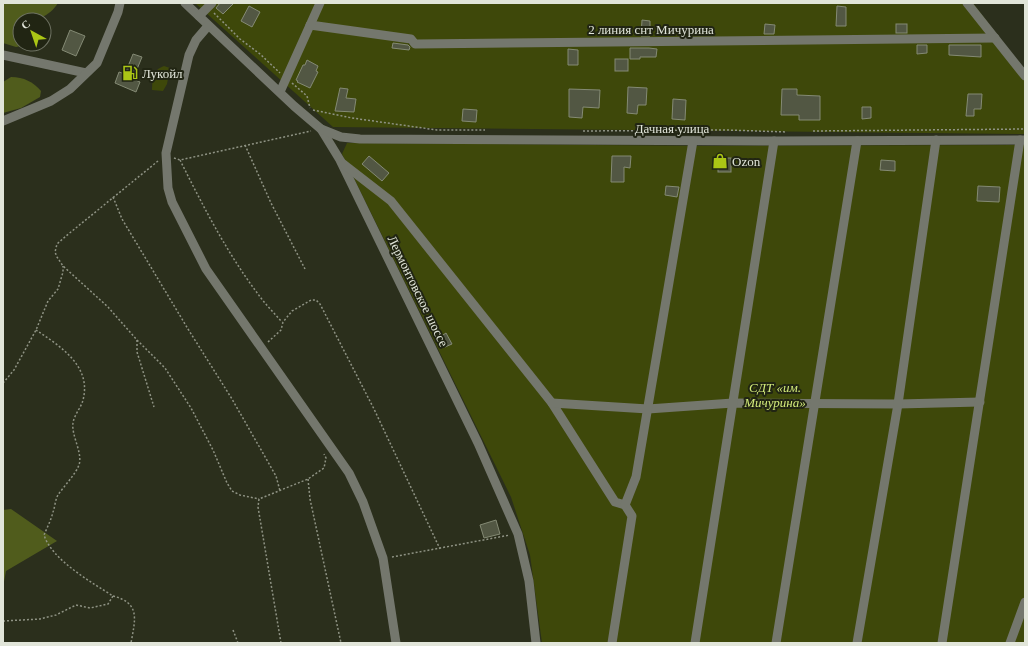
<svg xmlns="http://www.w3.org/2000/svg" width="1028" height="646" font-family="'Times New Roman',serif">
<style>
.green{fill:#3e480a}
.forest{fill:#505c1c}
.building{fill:#525743;stroke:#848a74}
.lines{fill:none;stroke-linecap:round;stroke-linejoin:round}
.path{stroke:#8f9384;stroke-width:1.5;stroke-dasharray:2 2;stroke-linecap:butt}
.minor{stroke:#74776d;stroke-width:9}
.labels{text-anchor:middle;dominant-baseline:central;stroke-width:4;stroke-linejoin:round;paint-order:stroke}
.street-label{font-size:13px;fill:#e1e5d9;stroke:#212513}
.poi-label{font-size:13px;fill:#e1e5d9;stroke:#212513;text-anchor:start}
.park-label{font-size:13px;font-style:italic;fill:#d2ea7a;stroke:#212513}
</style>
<rect width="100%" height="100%" fill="#2b2f1c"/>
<!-- green -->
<g class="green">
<polygon points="195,3 973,3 1025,71 1025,134 333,127"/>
<path d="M164,66L170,68L167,84L163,91L152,90C153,78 151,71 164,66Z"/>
<polygon points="347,143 705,146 1025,145 1025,643 542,643 530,555 511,497 342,154"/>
</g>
<!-- forest -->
<g class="forest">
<path d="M3,3H58C48,18 37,20 20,20V44H23L21,46L16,47L3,43Z"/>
<path d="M11,77C24,77 33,82 41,91L40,97L21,108L3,113V82Z"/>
<polygon points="11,509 57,541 6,571 3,587 3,510"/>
</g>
<!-- building -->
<g class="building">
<polygon points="220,3 234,3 223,14 216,8"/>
<polygon points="249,6 260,12 252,27 241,21"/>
<polygon points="837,6 846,7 846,26 836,26"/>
<polygon points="642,20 650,21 650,36 641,36"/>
<polygon points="765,24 775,25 774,34 764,34"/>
<rect x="896" y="24" width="11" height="9"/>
<polygon points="70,30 85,36 76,56 62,50"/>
<polygon points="393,43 408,45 410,47 409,50 392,48"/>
<polygon points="917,45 927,45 927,53 917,54"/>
<polygon points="949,45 981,45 981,57 949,55"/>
<polygon points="630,48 649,48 657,49 656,57 640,57 640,59 630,59"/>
<polygon points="568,49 578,50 578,65 568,65"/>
<polygon points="133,54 142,57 133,79 140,82 136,92 115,83 119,72 125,74"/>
<rect x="615" y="59" width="13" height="12"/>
<polygon points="307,60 318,66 316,71 318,72 310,88 297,82 298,81 296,80 303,65 305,65"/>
<polygon points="628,87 647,88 646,105 638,105 637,114 627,113"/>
<polygon points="340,88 348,89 346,98 356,99 354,112 335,111"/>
<polygon points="569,89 600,90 599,108 583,107 582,118 569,117"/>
<polygon points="782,89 797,89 797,95 820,96 820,120 799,120 799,115 781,115"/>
<polygon points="968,94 982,94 981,109 974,109 974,116 966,116"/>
<polygon points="673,99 686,100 685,120 672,119"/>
<polygon points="862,107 871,107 871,118 862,119"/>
<polygon points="463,109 477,110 476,122 462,121"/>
<polygon points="369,156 389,173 382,181 362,164"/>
<polygon points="612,156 631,156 630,168 624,167 624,182 611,182"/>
<rect x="718" y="158" width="13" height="14"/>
<polygon points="881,160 895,161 895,171 880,170"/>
<polygon points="666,186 679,187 677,197 665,195"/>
<polygon points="978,186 1000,187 999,202 977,201"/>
<polygon points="446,333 452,344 445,347 440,337"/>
<polygon points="496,520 500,534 484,538 480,525"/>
</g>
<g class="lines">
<!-- path -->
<g class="path">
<polyline points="214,13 240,39 260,54 280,73"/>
<polyline points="292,83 307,96 310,108"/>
<polyline points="313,110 352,118 437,130 485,130"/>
<polyline points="583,131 727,130 787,132"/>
<polyline points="813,131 1025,129"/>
<polyline points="245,145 271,203 305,269"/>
<polyline points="174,158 180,160 311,131"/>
<path d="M180,160C203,206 227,253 258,294C265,304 274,313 282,322"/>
<polyline points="158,161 66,236 57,244 55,252 57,257 63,266 108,307 137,340 165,368 191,408 213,450 227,483 232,491 240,495 259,499"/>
<polyline points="113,197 122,219 188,329 232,399 276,476 280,491"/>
<polyline points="137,340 137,352 154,407"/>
<polyline points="268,342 281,330 283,322 292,311 311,300 316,300 320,304 374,409 440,549"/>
<polyline points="3,383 14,370 36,330 48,301 58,289 63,272 63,266"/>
<polyline points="308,479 310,499 341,643"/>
<polyline points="392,557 510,535"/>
<path d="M113,596C141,603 135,620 131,643"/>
<path d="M3,621L40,619L56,615L76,605L90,608L108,604L113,596C91,582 52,560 44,535C47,528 51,520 53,512C55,507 55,500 58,495C64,486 75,475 79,465C83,453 71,435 73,423C74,415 81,408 83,400C92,366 60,346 36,330"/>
<polyline points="233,630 238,643"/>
<polyline points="281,643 258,507 259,499 308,479 324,468 326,458 324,454"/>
</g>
<!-- minor -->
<g class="minor">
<polyline points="185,3 294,106 321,129 340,160 478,443 518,534 529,581 536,643"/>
<polyline points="967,3 1025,76"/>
<polyline points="199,16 212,3"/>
<polyline points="310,25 411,39 415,44 995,38"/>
<polyline points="208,26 196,40 189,55 166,153 168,188 172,202 206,269 349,473 363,502 383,558 396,643"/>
<polyline points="3,55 86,73"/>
<polyline points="280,92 320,3"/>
<polyline points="3,121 51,101 70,89 97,63 118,12 120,3"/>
<polyline points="321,129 341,137 360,139 774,141 1025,140"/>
<polyline points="342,163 391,201 552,403 615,502 625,505"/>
<polyline points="552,403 648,409 733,403 898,404 980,402"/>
<polyline points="612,643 632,516 625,505 636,477 693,141"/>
<polyline points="695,643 774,141"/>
<polyline points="776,643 857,141"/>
<polyline points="857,643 898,404 936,140"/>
<polyline points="942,643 1020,140"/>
<polyline points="1010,643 1025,602"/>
</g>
</g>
<!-- icons -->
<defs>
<symbol id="fuel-bare" viewBox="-9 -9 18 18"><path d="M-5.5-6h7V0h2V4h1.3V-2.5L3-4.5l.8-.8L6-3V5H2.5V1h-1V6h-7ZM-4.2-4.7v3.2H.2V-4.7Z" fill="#abc615" stroke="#212513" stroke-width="2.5" paint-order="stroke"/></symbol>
<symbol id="shop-bare" viewBox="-9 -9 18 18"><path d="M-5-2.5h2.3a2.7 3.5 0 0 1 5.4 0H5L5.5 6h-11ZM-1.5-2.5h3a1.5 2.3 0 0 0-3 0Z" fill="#abc615" stroke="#212513" stroke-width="2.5" paint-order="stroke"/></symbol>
</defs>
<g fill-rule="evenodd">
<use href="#fuel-bare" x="119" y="62" width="22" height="22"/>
<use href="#shop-bare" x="709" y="150" width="22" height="22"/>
</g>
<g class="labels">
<!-- street labels -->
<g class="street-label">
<text x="651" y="29">2 линия снт Мичурина</text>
<text x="672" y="128">Дачная улица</text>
<text transform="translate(418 291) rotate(64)">Лермонтовское шоссе</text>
</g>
<!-- poi labels -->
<g class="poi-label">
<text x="142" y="73">Лукойл</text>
<text x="732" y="161">Ozon</text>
</g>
<!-- park labels -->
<g class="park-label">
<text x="775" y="387">СДТ «им.<tspan x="775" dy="15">Мичурина»</tspan></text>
</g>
</g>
<!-- border -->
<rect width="1028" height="646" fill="none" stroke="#e1e5d9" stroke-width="8"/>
<!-- north arrow -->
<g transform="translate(32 32) rotate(320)"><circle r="19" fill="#212513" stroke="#6e7262"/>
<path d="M0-3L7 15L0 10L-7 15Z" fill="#abc615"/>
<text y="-6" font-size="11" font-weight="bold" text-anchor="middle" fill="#e1e5d9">С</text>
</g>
</svg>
